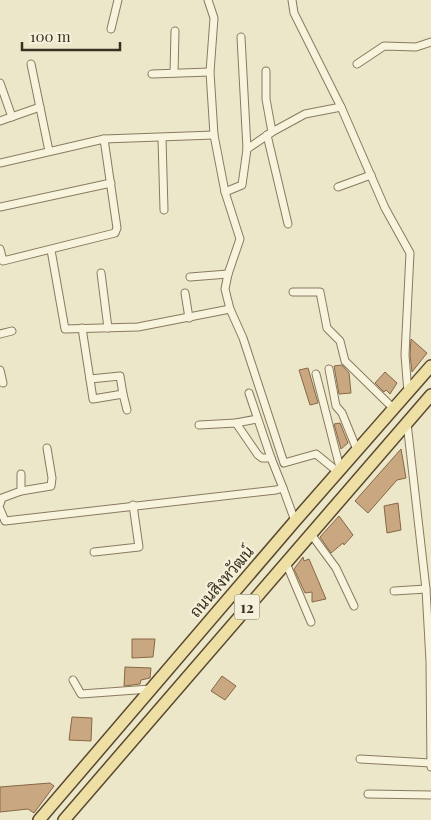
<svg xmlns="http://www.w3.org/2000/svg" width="431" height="820" font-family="'Playfair Display',Sarabun,serif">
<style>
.building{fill:#c9a881;stroke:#876745}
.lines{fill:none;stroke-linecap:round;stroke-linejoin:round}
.minor-casing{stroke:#897a5f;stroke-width:9}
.primary-casing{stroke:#584832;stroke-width:14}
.minor{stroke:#f8f3dd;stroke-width:7}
.primary{stroke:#eedfa4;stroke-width:11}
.labels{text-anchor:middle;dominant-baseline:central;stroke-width:4.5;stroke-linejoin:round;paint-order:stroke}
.shield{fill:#f5f0d9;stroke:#726a58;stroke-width:1}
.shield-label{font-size:15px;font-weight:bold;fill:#3a3021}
.street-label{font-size:16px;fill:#3a3021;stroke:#f5f0d9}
</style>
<rect width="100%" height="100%" fill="#ede7ca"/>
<!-- building -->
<g class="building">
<polygon points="411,339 427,353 412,372 410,355"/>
<polygon points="342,365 349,373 351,393 339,394 334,366"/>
<polygon points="308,368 318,403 310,405 299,370"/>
<polygon points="385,372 397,383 390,394 386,390 384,392 375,383"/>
<polygon points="340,423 348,443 341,449 334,424"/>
<polygon points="401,449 406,478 397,480 368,513 355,501"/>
<polygon points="398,503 401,530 387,533 384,506"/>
<polygon points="339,516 353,535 344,545 343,543 331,553 320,537"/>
<polygon points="303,557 304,561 309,559 326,599 312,602 312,592 305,593 294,569"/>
<polygon points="132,639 155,639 153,657 132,658"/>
<polygon points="125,667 151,668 150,678 141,680 140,684 124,686"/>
<polygon points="222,676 236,686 225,700 211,691"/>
<polygon points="72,717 92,718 91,741 69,740"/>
<polygon points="50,783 54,786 34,813 28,809 0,812 0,787"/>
</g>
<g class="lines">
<defs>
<g id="minor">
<polyline points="208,0 214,18 210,72 214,135 225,192 240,239 228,274 225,289 230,309 243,338 284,463 316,454 338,472"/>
<polyline points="292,0 294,13 341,107 385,208 410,253 405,355 408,393"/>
<polyline points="111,29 118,0"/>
<polyline points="241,37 247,149"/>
<polyline points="31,64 49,151"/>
<polyline points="357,64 384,46 416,47 431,42"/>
<polyline points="266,71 266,99 272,132"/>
<polyline points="174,73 175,31"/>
<polyline points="152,74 210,72"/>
<polyline points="0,83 12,117"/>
<polyline points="0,121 40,107"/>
<polyline points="267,135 288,224"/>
<polyline points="162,138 164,210"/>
<polyline points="0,163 104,139 214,135"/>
<polyline points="338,187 371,175"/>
<polyline points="225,192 242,185 247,149 272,132 305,114 341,107"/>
<polyline points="0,207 111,183"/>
<polyline points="0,249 3,261 115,233 117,228 104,139"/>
<polyline points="51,250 65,329 138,327 230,309"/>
<polyline points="101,273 108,328"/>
<polyline points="190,277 228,274"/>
<polyline points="293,292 320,292 327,328 340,341 345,361 394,409"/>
<polyline points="185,293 189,318"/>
<polyline points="82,328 93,399 123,394 127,410"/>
<polyline points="0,334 12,331"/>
<polyline points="329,369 336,406 342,413 357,450"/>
<polyline points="0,370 3,383"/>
<polyline points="316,374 340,468"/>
<polyline points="90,379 120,376 123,394"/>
<polyline points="249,393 271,458"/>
<polyline points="236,423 257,419"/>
<polyline points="407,423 426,589 430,661 431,767"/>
<polyline points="199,425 236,423 258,455 262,458 271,458 283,488"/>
<polyline points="21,491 51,486 52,478 47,448"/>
<polyline points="0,504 2,498 21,491 21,474"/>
<polyline points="0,509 5,521 276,490 283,488 295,521"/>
<polyline points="311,534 336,568 354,606"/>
<polyline points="94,552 139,547 133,505"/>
<polyline points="286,563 311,622"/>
<polyline points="394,591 426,589"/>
<polyline points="73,680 81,694 150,689"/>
<polyline points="360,759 431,763"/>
<polyline points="368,794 431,795"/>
</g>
<g id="primary">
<polyline points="39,820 295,521 431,366"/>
<polyline points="64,820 431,395"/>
</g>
</defs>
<!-- minor casing -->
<use href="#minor" class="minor-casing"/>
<!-- primary casing -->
<use href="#primary" class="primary-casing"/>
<!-- minor -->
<use href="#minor" class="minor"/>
<!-- primary -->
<use href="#primary" class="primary"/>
</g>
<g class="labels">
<!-- shield labels -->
<rect class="shield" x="234.5" y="594.5" width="25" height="25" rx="4"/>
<g class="shield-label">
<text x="247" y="607">12</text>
</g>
<!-- street labels -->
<g class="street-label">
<text transform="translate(221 581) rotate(-49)">ถนนสิงหวัฒน์</text>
</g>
</g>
<!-- scale -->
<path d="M22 42v8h98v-8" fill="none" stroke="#3a3021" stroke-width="2.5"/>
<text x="30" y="42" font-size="15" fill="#3a3021" stroke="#f5f0d9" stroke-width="4" paint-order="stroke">100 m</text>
</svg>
